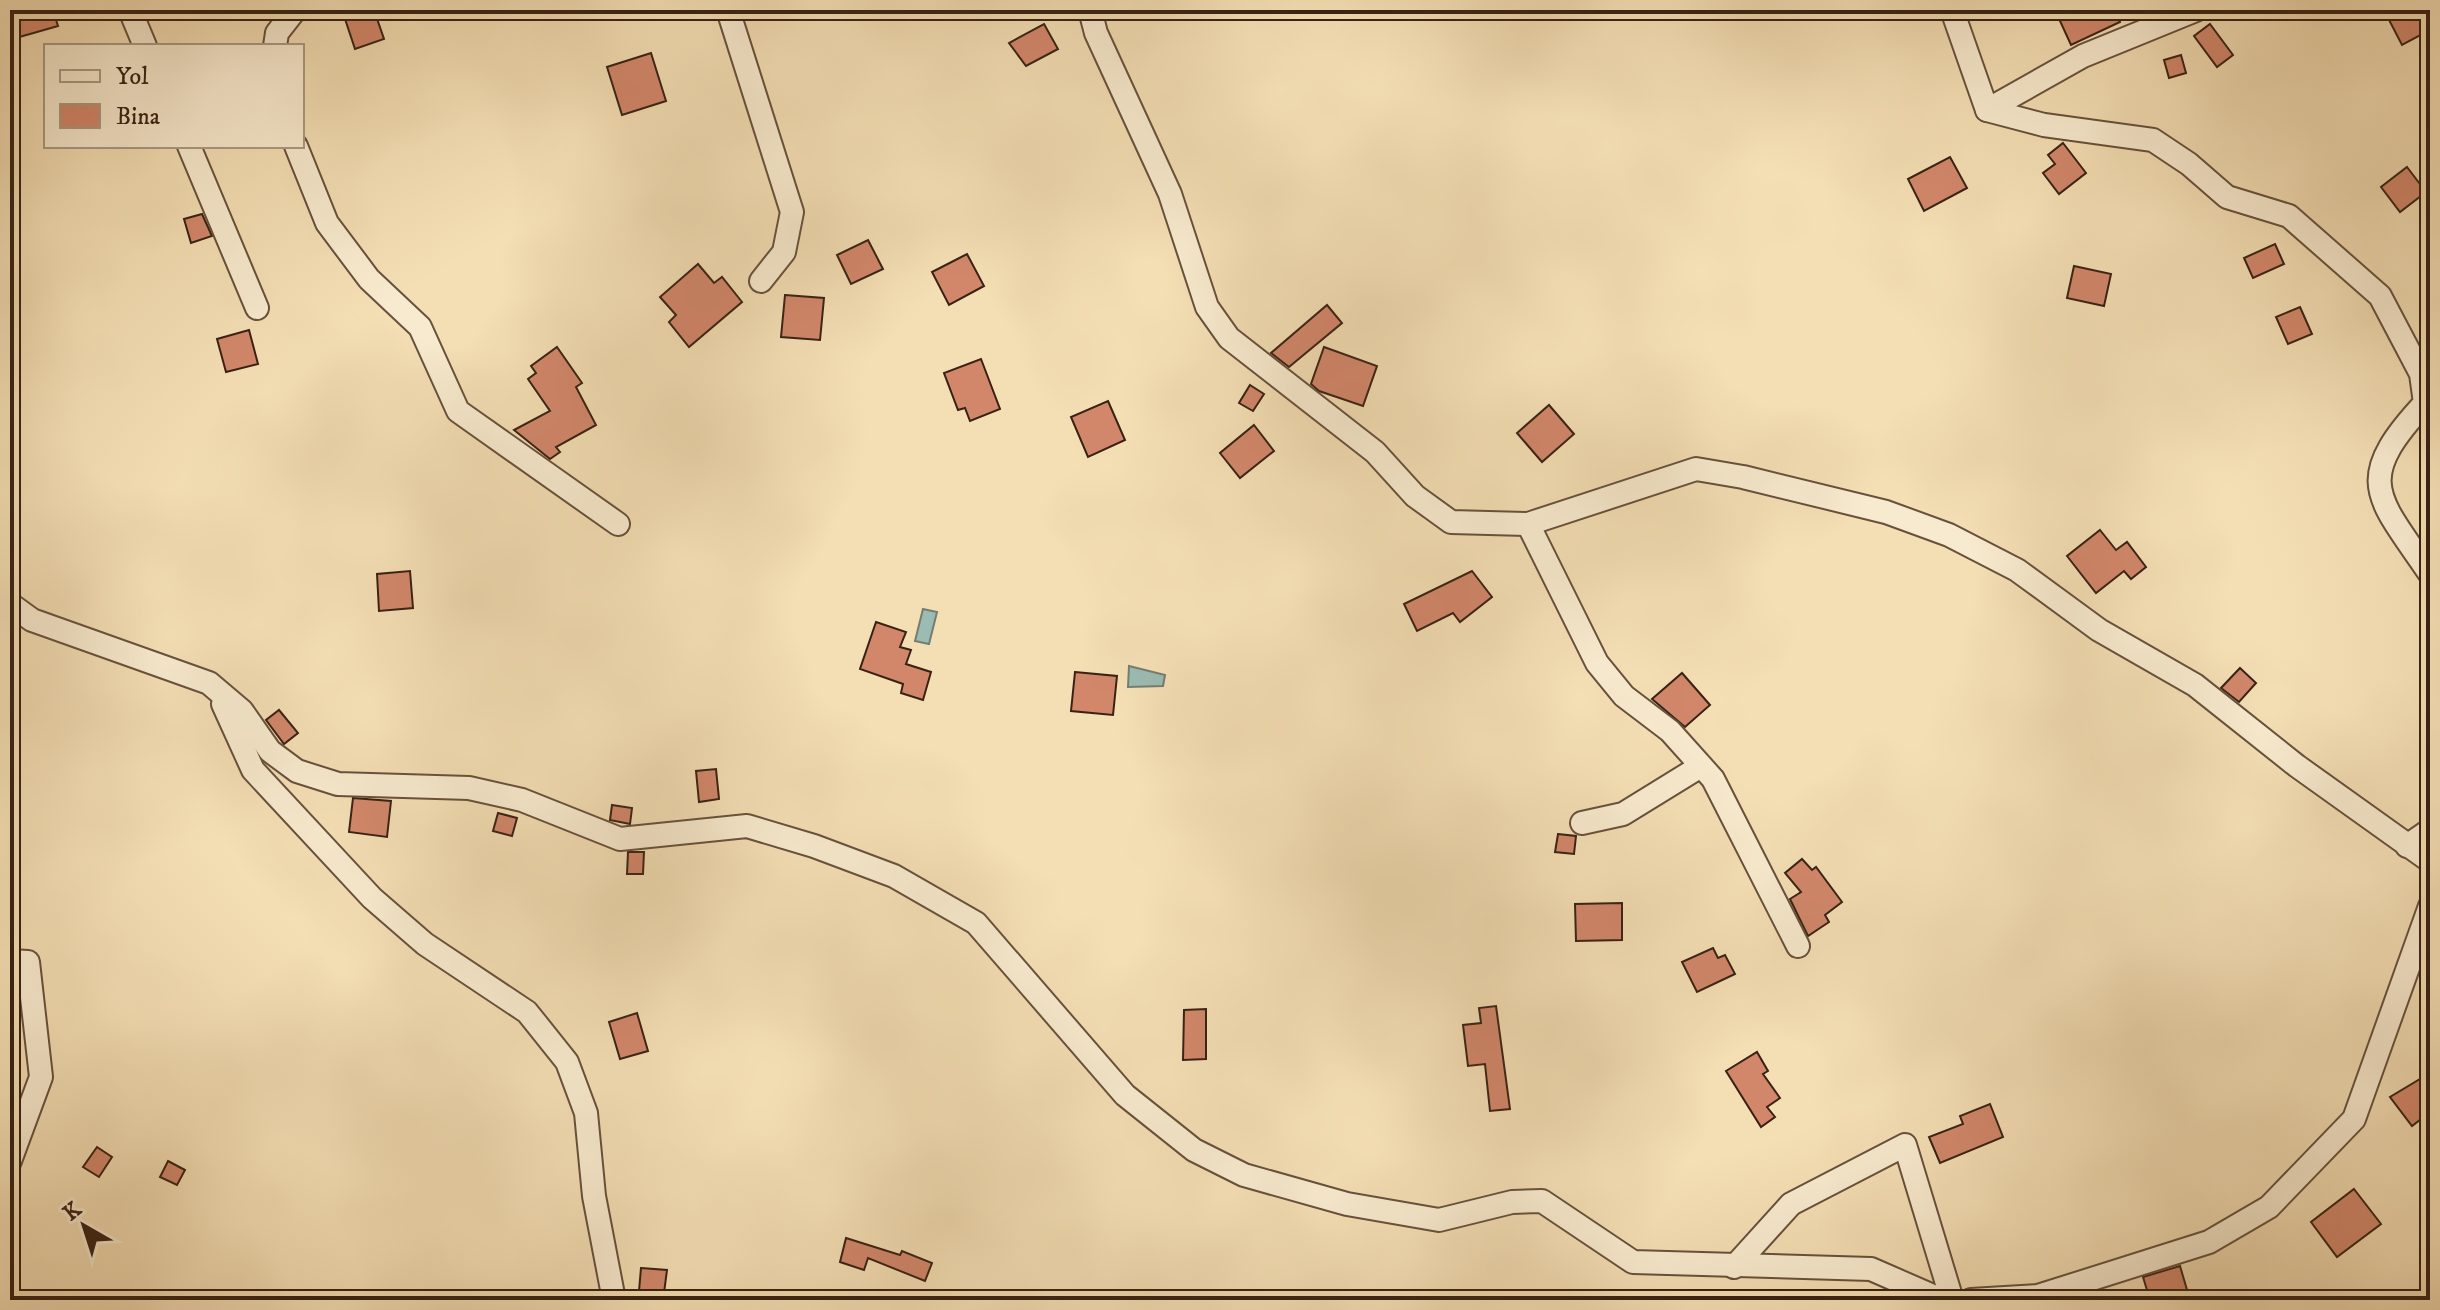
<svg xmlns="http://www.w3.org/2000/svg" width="2440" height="1310" font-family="'IM FELL DW Pica',serif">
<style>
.water{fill:#9cbbb2;stroke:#747e73;stroke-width:2}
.building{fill:#d2876b;stroke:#382214;stroke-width:2}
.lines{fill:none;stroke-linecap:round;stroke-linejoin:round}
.minor-casing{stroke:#67513c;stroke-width:26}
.minor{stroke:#f8eace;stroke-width:22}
</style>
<rect width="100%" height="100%" fill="#f4deb4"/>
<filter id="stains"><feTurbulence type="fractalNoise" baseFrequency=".0025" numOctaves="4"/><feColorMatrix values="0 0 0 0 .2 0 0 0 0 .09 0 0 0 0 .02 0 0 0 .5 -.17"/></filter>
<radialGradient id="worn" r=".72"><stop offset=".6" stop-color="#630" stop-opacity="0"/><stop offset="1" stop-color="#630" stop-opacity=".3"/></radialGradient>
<!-- water -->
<g class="water">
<polygon points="923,609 937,612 929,644 915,641"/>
<polygon points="1129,666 1165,675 1163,686 1128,687"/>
</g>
<!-- building -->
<g class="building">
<polygon points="10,10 53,10 58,26 16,38"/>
<polygon points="362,10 374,10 384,39 355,49 344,16"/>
<polygon points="2055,10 2114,10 2120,22 2071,45"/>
<polygon points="2403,10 2427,10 2430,30 2402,45 2388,18"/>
<polygon points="1044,24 1058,49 1026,66 1009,43"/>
<polygon points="2210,24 2233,55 2217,67 2194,36"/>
<polygon points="651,53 666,101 622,115 607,67"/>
<polygon points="2181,55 2186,73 2169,78 2164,60"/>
<polygon points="2063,143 2086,173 2059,194 2043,173 2055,164 2048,155"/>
<polygon points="1950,157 1967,188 1924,211 1908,179"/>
<polygon points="2407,167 2426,192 2400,212 2381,187"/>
<polygon points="202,214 212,236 191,243 184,219"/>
<polygon points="868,240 883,269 851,284 837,255"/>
<polygon points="2275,244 2284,264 2253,278 2244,258"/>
<polygon points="967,254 984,286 949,305 932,272"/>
<polygon points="698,264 714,283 722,277 742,302 689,347 669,322 676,315 660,297"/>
<polygon points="2074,266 2111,274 2104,306 2067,298"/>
<polygon points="785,295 824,298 820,340 781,337"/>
<polygon points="1327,305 1342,323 1289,367 1271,353"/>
<polygon points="2300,307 2312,334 2288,344 2276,317"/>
<polygon points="249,330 258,364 226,372 217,339"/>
<polygon points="557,347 582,383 576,387 596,425 556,447 560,452 550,459 514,430 550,411 528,379 536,373 531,366"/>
<polygon points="1324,347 1377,366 1363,406 1319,391 1311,384"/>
<polygon points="981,359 1000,409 970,421 965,408 958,410 944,373"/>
<polygon points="1250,385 1264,394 1253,411 1239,403"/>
<polygon points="1108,401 1125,440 1088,457 1071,417"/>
<polygon points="1549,405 1574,434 1542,462 1517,433"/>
<polygon points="1254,425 1274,451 1240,478 1220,453"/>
<polygon points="2100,530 2116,550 2127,542 2146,567 2131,579 2124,571 2096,593 2067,556"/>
<polygon points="410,571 413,608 379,611 377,574"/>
<polygon points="1472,571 1492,597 1460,622 1453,613 1417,631 1404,604"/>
<polygon points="876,622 906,632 900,647 911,650 906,664 931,672 923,700 901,693 903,684 860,669"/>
<polygon points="2240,668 2256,683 2239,702 2221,688"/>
<polygon points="1075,672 1117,676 1113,715 1071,711"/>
<polygon points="1682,673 1710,705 1685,727 1652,699"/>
<polygon points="279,710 298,733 284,744 266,720"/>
<polygon points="716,769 719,799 699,802 696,771"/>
<polygon points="353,798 391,801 387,837 349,832"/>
<polygon points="612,805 632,808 630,824 610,820"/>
<polygon points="498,813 517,818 512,836 493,831"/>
<polygon points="1558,834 1576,836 1574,854 1555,852"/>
<polygon points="628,852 644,852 643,874 627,874"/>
<polygon points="1802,859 1812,870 1816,867 1842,902 1825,915 1829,922 1808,936 1790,899 1801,892 1785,873"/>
<polygon points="1622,903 1622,940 1576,941 1575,904"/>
<polygon points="1713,948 1718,958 1725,955 1735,974 1697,992 1682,962"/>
<polygon points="1496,1006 1510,1109 1490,1111 1485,1064 1468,1066 1463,1025 1481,1023 1479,1008"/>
<polygon points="1206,1009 1206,1059 1183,1060 1184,1010"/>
<polygon points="637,1013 648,1051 620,1059 609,1022"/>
<polygon points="1757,1052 1768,1071 1763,1074 1780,1098 1767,1107 1775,1117 1761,1127 1726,1071"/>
<polygon points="2430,1073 2430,1112 2412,1126 2390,1097"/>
<polygon points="1990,1104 2003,1137 1940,1163 1929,1137 1963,1124 1960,1116"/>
<polygon points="97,1147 112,1157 99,1177 83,1167"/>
<polygon points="168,1161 185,1170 177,1185 160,1177"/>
<polygon points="2354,1189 2381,1224 2337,1257 2311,1222"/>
<polygon points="846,1238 900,1255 902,1251 932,1263 925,1281 868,1258 864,1270 840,1262"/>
<polygon points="2180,1266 2190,1300 2150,1300 2143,1277"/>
<polygon points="641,1268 667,1270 664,1293 639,1291"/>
</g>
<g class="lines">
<defs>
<g id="minor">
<polyline points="130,10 145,46"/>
<polyline points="728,10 792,212 784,252 761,281"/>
<polyline points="1090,10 1096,33 1170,194 1207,307 1229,338 1375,452 1415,496 1451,522 1528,524 1696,469 1743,477 1886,512 1949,535 2017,570 2099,630 2195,685 2297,766 2430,861"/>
<polyline points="1952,10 1987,110 2083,56 2196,10"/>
<polyline points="275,46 277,33 295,10"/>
<path d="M1987,110L2044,125L2153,140L2189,164L2227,197L2289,216L2380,296L2421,374L2425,403C2352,481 2377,496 2430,574"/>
<polyline points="189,146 257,308"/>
<polyline points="296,146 327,223 369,279 420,327 458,411 618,524"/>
<polyline points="1528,524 1597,663 1624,696 1670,731 1713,779 1798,946"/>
<polyline points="10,604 32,620 209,683 242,711 270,751 297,771 338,784 469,788 522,800 620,839 747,826 814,846 894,876 976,923 1125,1095 1194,1150 1244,1175 1347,1204 1439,1220 1512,1202 1542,1201 1633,1262 1871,1269 1942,1300"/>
<polyline points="223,704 253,770 372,898 425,944 527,1012 567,1062 586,1113 594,1196 614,1300"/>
<polyline points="1582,823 1623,814 1701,766"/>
<polyline points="2407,846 2430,830"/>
<polyline points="10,961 28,962 41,1077 10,1161"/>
<polyline points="1734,1267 1791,1204 1905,1145 1952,1300"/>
<polyline points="1971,1300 2038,1296 2209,1242 2269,1207 2354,1119 2430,906"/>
</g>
</defs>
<!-- minor casing -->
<use href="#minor" class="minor-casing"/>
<!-- minor -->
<use href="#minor" class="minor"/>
</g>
<!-- margin -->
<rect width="2440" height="1310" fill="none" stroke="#f4deb4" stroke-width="40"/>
<rect x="12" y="12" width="2416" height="1286" fill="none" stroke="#382214" stroke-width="4"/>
<rect x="20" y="20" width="2400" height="1270" fill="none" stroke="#382214" stroke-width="2"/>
<!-- legend -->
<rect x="44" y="44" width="260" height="104" fill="#f8eace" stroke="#ab9a84" stroke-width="2"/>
<rect x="60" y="70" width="40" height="12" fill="#f8eace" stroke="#ab9a84" stroke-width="2"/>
<text x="116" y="84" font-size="24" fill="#382214">Yol</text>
<rect x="60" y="104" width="40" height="24" fill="#d2876b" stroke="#ab9a84" stroke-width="2"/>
<text x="116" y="124" font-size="24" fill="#382214">Bina</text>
<!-- north arrow -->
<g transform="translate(84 1226) rotate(321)" stroke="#f8eace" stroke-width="6" paint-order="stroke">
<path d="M0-6L14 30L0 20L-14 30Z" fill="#382214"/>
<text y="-12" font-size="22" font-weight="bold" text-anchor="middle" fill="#382214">K</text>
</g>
<rect width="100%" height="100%" filter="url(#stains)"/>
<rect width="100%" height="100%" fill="url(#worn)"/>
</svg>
